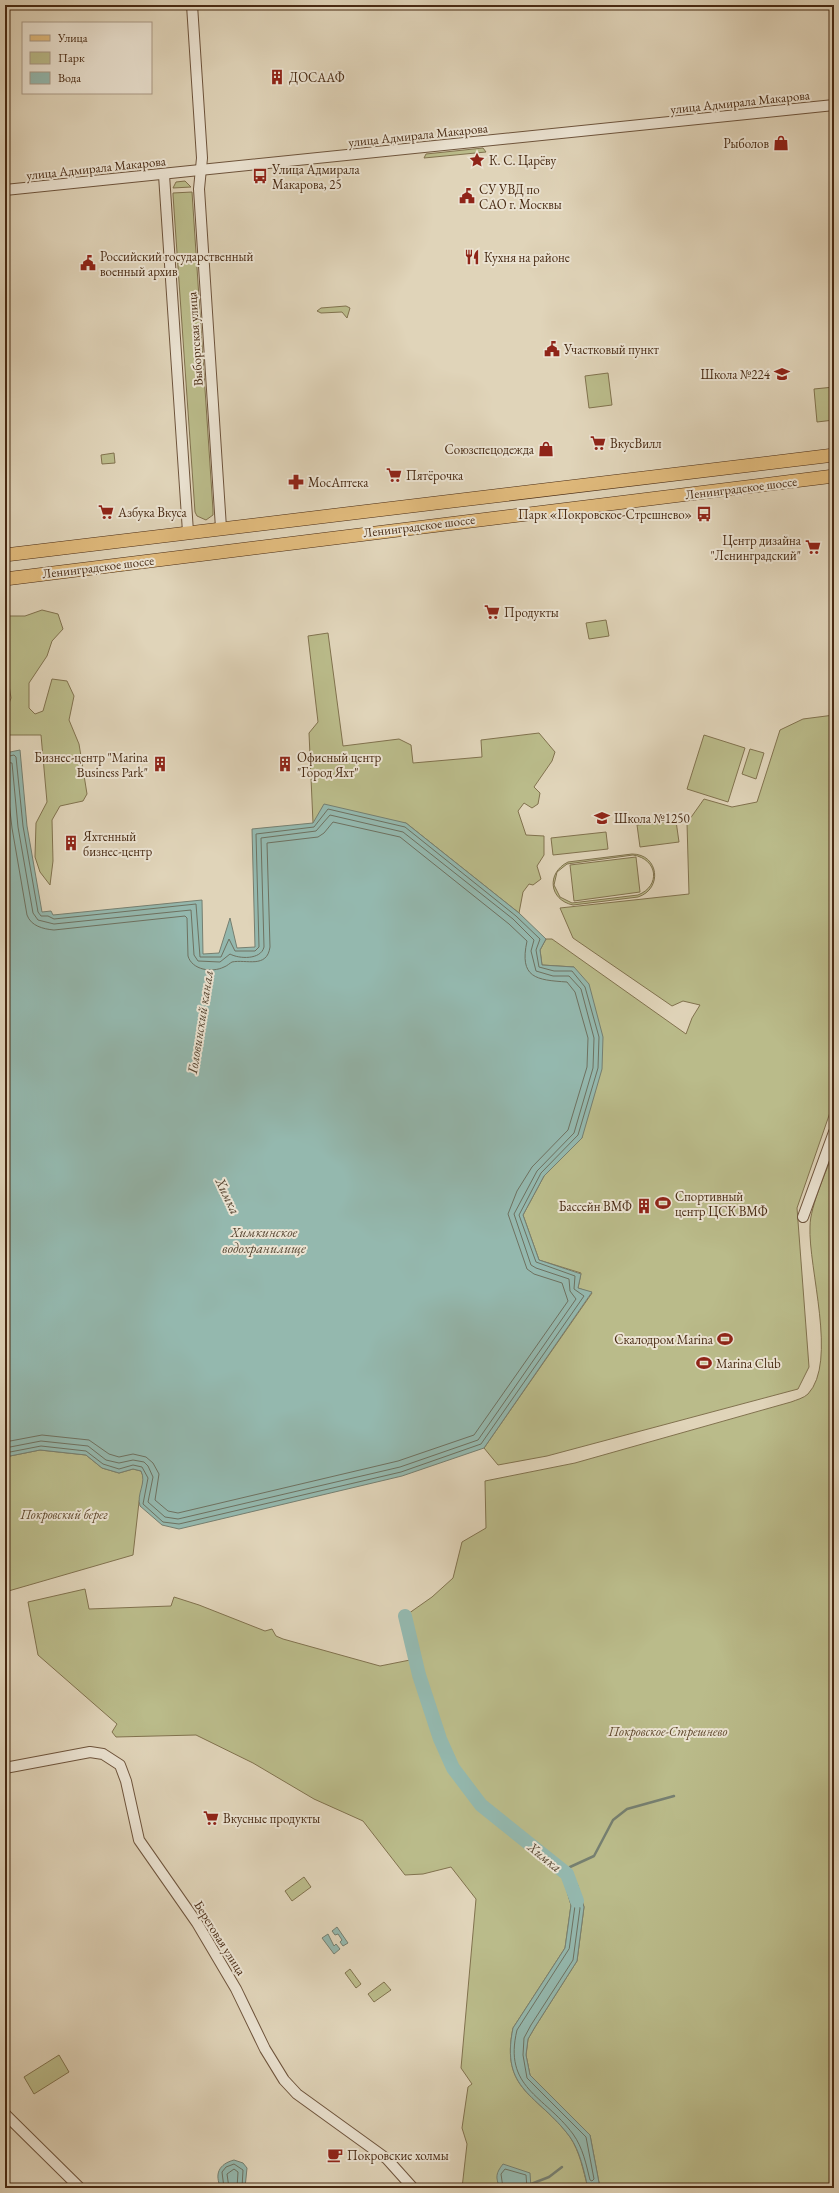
<svg xmlns="http://www.w3.org/2000/svg" width="839" height="2193" font-family="'EB Garamond',serif">
<style>
.green{fill:#babb8a;stroke:#81724e;fill-rule:evenodd}
.water{fill:#94b8ae;stroke:#767f70}
.lines{fill:none;stroke-linecap:round;stroke-linejoin:round}
.shore{stroke:#6e7160;stroke-width:1}
.stream{stroke:#767f70;stroke-width:2.5}
.river{stroke:#94b8ae;stroke-width:14}
.minor-casing{stroke:#6e543c;stroke-width:12}
.major-casing{stroke:#482a13;stroke-width:14}
.minor{stroke:#ebe3d2;stroke-width:10}
.major{stroke:#e0ba7c;stroke-width:13}
.labels{text-anchor:middle;dominant-baseline:central;stroke-width:4;stroke-linejoin:round;paint-order:stroke}
.poi-label{font-size:13px;fill:#482a13;stroke:#ebe3d2;text-anchor:start}
.street-label{font-size:13px;fill:#482a13;stroke:#ebe3d2}
.park-label{font-size:13px;font-style:italic;fill:#5f472b;stroke:#ebe3d2}
.water-label{font-size:14px;font-style:italic;fill:#574632;stroke:#ebe3d2}
</style>
<rect width="100%" height="100%" fill="#e0d4b9"/>
<filter id="stains"><feTurbulence type="fractalNoise" baseFrequency=".005" numOctaves="4"/><feColorMatrix values="0 0 0 0 .2 0 0 0 0 .09 0 0 0 0 .02 0 0 0 .5 -.17"/></filter>
<radialGradient id="worn" r=".72"><stop offset=".6" stop-color="#630" stop-opacity="0"/><stop offset="1" stop-color="#630" stop-opacity=".3"/></radialGradient>
<!-- green -->
<g class="green">
<polygon points="483,148 486,152 424,158 426,154"/>
<polygon points="185,181 191,187 173,188 176,182"/>
<polygon points="192,192 213,510 213,515 206,520 197,516 195,512 173,195 173,193"/>
<polygon points="346,306 350,308 347,318 342,312 321,313 317,311 321,308"/>
<polygon points="608,373 612,405 589,408 585,376"/>
<polygon points="834,387 834,420 817,422 814,389"/>
<polygon points="114,453 115,463 102,464 101,455"/>
<polygon points="42,610 58,614 63,629 52,641 47,656 29,683 29,708 35,714 43,711 52,679 67,681 74,696 69,720 79,744 87,794 83,801 60,806 52,820 53,861 50,885 40,872 35,857 36,823 47,802 41,735 5,735 5,709 8,706 11,698 5,659 5,616 25,616"/>
<polygon points="606,620 609,636 589,639 586,623"/>
<polygon points="328,633 343,746 399,739 411,745 413,763 482,757 481,740 539,733 555,752 552,761 534,787 540,793 538,804 532,808 524,803 518,811 526,835 544,836 544,855 537,866 541,879 533,885 529,884 523,892 519,913 406,823 313,823 309,733 318,722 308,636"/>
<polygon points="834,715 834,1101 797,1208 809,1367 798,1389 547,1456 498,1465 484,1448 592,1293 578,1288 581,1273 539,1260 523,1215 544,1176 582,1138 574,967 542,965 540,950 546,939 552,939 686,1034 692,1018 700,1005 683,1001 672,1006 573,938 560,908 689,894 687,823 704,799 732,807 757,802 780,730 803,719"/>
<polygon points="704,735 745,748 728,802 687,789"/>
<polygon points="750,749 764,753 756,779 742,774"/>
<polygon points="676,821 679,842 640,847 637,825"/>
<polygon points="606,832 608,849 553,855 551,838"/>
<path d="M632,854C659,854 663,889 638,897L573,905C549,900 546,873 568,862ZM633,855C658,859 661,886 638,895L572,903L560,897L554,885L557,872L567,864Z"/>
<polygon points="636,857 640,892 574,901 570,865"/>
<path d="M834,1151V2188H600L590,2135L530,2075L526,2055L528,2039L535,2027L577,1961L584,1907L577,1883L565,1884L571,1905L565,1948L513,2028C500,2091 538,2094 570,2137C580,2152 583,2170 588,2188H462L467,2144L462,2128L468,2087L472,2084L461,2068L476,1899L451,1867L423,1874L405,1875L363,1821L314,1799L253,1763L196,1735L116,1737L112,1732L117,1724L38,1655L28,1602L85,1589L89,1609L171,1606L174,1597L199,1605L265,1631L272,1629L276,1636L283,1639L380,1666L415,1659L405,1616L432,1597L453,1578L462,1542L486,1528L485,1481L575,1463L791,1402C796,1400 804,1398 808,1394C838,1362 808,1268 810,1226C810,1207 827,1169 834,1151Z"/>
<polygon points="40,1450 86,1455 102,1468 119,1473 133,1469 141,1471 144,1478 139,1502 133,1555 5,1592 5,1457"/>
<polygon points="304,1877 311,1887 292,1901 285,1891"/>
<polygon points="350,1969 361,1984 356,1988 345,1973"/>
<polygon points="384,1982 391,1990 374,2002 368,1994"/>
<polygon points="59,2055 69,2072 34,2094 24,2077"/>
</g>
<!-- water -->
<g class="water">
<path d="M20,750L27,826L42,912L51,911L53,915L202,900L203,954L219,953L230,918L237,948L255,947L252,829L313,823L324,804L406,823L519,913L546,939L540,950L542,965L574,967L589,984L603,1037L602,1069L582,1138L544,1176L523,1215L539,1260L581,1274L578,1288L592,1292L484,1448L402,1476L179,1529L162,1525L140,1506C136,1494 147,1483 141,1471L133,1469L119,1473L102,1468L86,1455L40,1450L5,1457V753Z"/>
<path d="M577,1883L584,1907L577,1961L535,2027L528,2039L526,2055L530,2075L590,2135L600,2188H588C584,2171 580,2151 570,2137C538,2094 500,2091 513,2028L565,1948L571,1905L565,1884Z"/>
<polygon points="337,1927 348,1943 343,1946 340,1942 342,1940 338,1934 335,1935 332,1931"/>
<polygon points="328,1934 334,1946 336,1944 340,1949 334,1954 322,1938"/>
<path d="M234,2160L243,2163L247,2168L245,2188H221C214,2174 219,2164 234,2160Z"/>
<path d="M503,2164L530,2173L531,2188H500C495,2177 496,2173 503,2164Z"/>
</g>
<g class="lines">
<!-- shore -->
<g class="shore">
<polyline points="5,757 14,755 16,757 23,826 38,912 41,916 48,916 54,919 196,904 200,957 221,957 229,939 235,951 255,951 259,947 256,834 314,827 328,809 405,827 516,916 540,939 536,950 539,967 554,971 572,971 585,987 599,1037 598,1068 578,1135 541,1173 519,1215 536,1262 575,1276 574,1289 584,1296 481,1444 401,1472 179,1524 163,1522 143,1504 148,1478 142,1467 133,1465 119,1469 103,1464 86,1451 41,1446 5,1453"/>
<path d="M5,762L12,763L18,827L33,913L38,920L54,924L191,910L194,955L198,961L220,962L230,954C239,959 261,960 264,947L261,838L316,831L330,815L403,832L513,919L534,940L531,951L536,971L553,976H569L581,989L594,1038L593,1068L574,1133L537,1171L514,1214L531,1265L536,1268L569,1279L570,1291L576,1299L478,1440L400,1467L178,1519L165,1517L148,1502L153,1477L148,1466L144,1462L133,1460L119,1463L106,1460L88,1446L41,1441L5,1448"/>
<path d="M5,768L12,828L27,915C31,926 43,929 54,930L185,916L187,918L188,956C192,970 212,973 224,967C227,966 230,963 232,962C246,959 267,969 270,947L267,843L318,837L324,833L333,822L400,837L509,924L527,941C519,978 536,980 567,982L575,992L588,1038L587,1067L568,1130L532,1167L517,1191L508,1214L527,1269L534,1274L562,1283L568,1301L474,1435L398,1461L178,1513L168,1511L155,1500L159,1474L153,1463L146,1457L133,1454L119,1457L109,1454L89,1440L42,1435L5,1442"/>
<path d="M576,1900L580,1908L573,1960L531,2025L524,2038L523,2055L527,2078L586,2137L594,2179L592,2181L590,2180C586,2164 583,2148 573,2134C544,2095 503,2088 517,2030L569,1949Z"/>
<polyline points="224,2188 222,2172 226,2167 234,2164 243,2170 242,2188"/>
<polyline points="229,2188 227,2174 234,2169 238,2172 237,2188"/>
<polyline points="503,2188 501,2174 505,2169 526,2175 527,2188"/>
</g>
<!-- stream -->
<g class="stream">
<polyline points="567,1874 570,1867 594,1856 613,1820 627,1809 674,1796"/>
<polyline points="531,2184 549,2177 562,2167"/>
</g>
<!-- river -->
<polyline class="river" points="405,1616 419,1675 440,1739 453,1768 481,1805 567,1874 577,1901"/>
<defs>
<g id="minor">
<polyline points="192,5 202,158 199,189 221,528"/>
<polyline points="164,175 188,532"/>
<polyline points="5,190 834,105"/>
<polyline points="803,1217 834,1132"/>
<polyline points="5,1768 90,1752 103,1754 120,1765 126,1781 139,1840 197,1923 236,1989 265,2049 284,2080 297,2094 387,2159 413,2188"/>
<polyline points="5,2114 80,2188"/>
</g>
<g id="major">
<polyline points="5,555 834,455"/>
<polyline points="5,579 834,476"/>
</g>
</defs>
<!-- minor casing -->
<use href="#minor" class="minor-casing"/>
<!-- major casing -->
<use href="#major" class="major-casing"/>
<!-- minor -->
<use href="#minor" class="minor"/>
<!-- major -->
<use href="#major" class="major"/>
</g>
<!-- icons -->
<defs>
<symbol id="building-bare" viewBox="-9 -9 18 18"><path d="M-4-6H4V6H1V3H-1V6H-4ZM-2.5-4.3h1.7v1.8h-1.7ZM.8-4.3h1.7v1.8H.8ZM-2.5-1h1.7V.8h-1.7ZM.8-1h1.7V.8H.8Z" fill="#8f2418" stroke="#ebe3d2" stroke-width="2.5" paint-order="stroke"/></symbol>
<symbol id="shop-bare" viewBox="-9 -9 18 18"><path d="M-5-2.5h2.3a2.7 3.5 0 0 1 5.4 0H5L5.5 6h-11ZM-1.5-2.5h3a1.5 2.3 0 0 0-3 0Z" fill="#8f2418" stroke="#ebe3d2" stroke-width="2.5" paint-order="stroke"/></symbol>
<symbol id="sight-bare" viewBox="-9 -9 18 18"><path d="M0-6L1.8-2.2L6-1.7L2.9 1.2L3.7 5.4L0 3.3L-3.7 5.4L-2.9 1.2L-6-1.7L-1.8-2.2Z" fill="#8f2418" stroke="#ebe3d2" stroke-width="2.5" paint-order="stroke"/></symbol>
<symbol id="bus-bare" viewBox="-9 -9 18 18"><path d="M-5-6H5V4H4V6H2V4H-2V6H-4V4H-5ZM-3.5-4V0h7V-4ZM-3.5 1.2v1.5H-2V1.2ZM2 1.2v1.5H3.5V1.2Z" fill="#8f2418" stroke="#ebe3d2" stroke-width="2.5" paint-order="stroke"/></symbol>
<symbol id="civic-bare" viewBox="-9 -9 18 18"><path d="M-.6-6.5H3V-4.5H.6V-3L4-1V1h2V6H-6V1h2V-1L-.6-3ZM-1.2 2.5V6h2.4V2.5Z" fill="#8f2418" stroke="#ebe3d2" stroke-width="2.5" paint-order="stroke"/></symbol>
<symbol id="restaurant-bare" viewBox="-9 -9 18 18"><path d="M-5-6h1v4h1v-4h1v4h1v-4h1v5L-1.5 .5V6h-2V.5L-5-1ZM5-6V6H3V1.5H1.5Q1.5-4 5-6Z" fill="#8f2418" stroke="#ebe3d2" stroke-width="2.5" paint-order="stroke"/></symbol>
<symbol id="school-bare" viewBox="-9 -9 18 18"><path d="M0-5L7-2L0 1L-7-2ZM-4 1L0 2.5L4 1V4Q0 6-4 4Z" fill="#8f2418" stroke="#ebe3d2" stroke-width="2.5" paint-order="stroke"/></symbol>
<symbol id="supermarket-bare" viewBox="-9 -9 18 18"><path d="M-6-5.5h2.5l.6 2H6L4.5 2H-2.5L-4.4-4H-6ZM-1.5 3.2a1.3 1.3 0 1 0 .1 0ZM3 3.2a1.3 1.3 0 1 0 .1 0Z" fill="#8f2418" stroke="#ebe3d2" stroke-width="2.5" paint-order="stroke"/></symbol>
<symbol id="pharmacy-bare" viewBox="-9 -9 18 18"><path d="M-2-6h4v4h4v4h-4v4h-4v-4h-4v-4h4Z" fill="#8f2418" stroke="#ebe3d2" stroke-width="2.5" paint-order="stroke"/></symbol>
<symbol id="stadium-bare" viewBox="-9 -9 18 18"><path d="M0-5a6.5 5 0 1 0 0 10a6.5 5 0 1 0 0-10ZM-3.5-1.8h7v3.6h-7Z" fill="#8f2418" stroke="#ebe3d2" stroke-width="2.5" paint-order="stroke"/></symbol>
<symbol id="cafe-bare" viewBox="-9 -9 18 18"><path d="M-5.5-4.5H6V0H3Q3 3.5 0 3.5H-2.5Q-5.5 3.5-5.5 0ZM3-3.2v2h1.7v-2ZM-6 4.5H4V6H-6Z" fill="#8f2418" stroke="#ebe3d2" stroke-width="2.5" paint-order="stroke"/></symbol>
</defs>
<g fill-rule="evenodd">
<use href="#building-bare" x="266" y="66" width="22" height="22"/>
<use href="#shop-bare" x="770" y="132" width="22" height="22"/>
<use href="#sight-bare" x="466" y="149" width="22" height="22"/>
<use href="#bus-bare" x="249" y="165" width="22" height="22"/>
<use href="#civic-bare" x="456" y="185" width="22" height="22"/>
<use href="#restaurant-bare" x="461" y="246" width="22" height="22"/>
<use href="#civic-bare" x="77" y="252" width="22" height="22"/>
<use href="#civic-bare" x="541" y="338" width="22" height="22"/>
<use href="#school-bare" x="771" y="363" width="22" height="22"/>
<use href="#supermarket-bare" x="587" y="432" width="22" height="22"/>
<use href="#shop-bare" x="535" y="438" width="22" height="22"/>
<use href="#supermarket-bare" x="383" y="464" width="22" height="22"/>
<use href="#pharmacy-bare" x="285" y="471" width="22" height="22"/>
<use href="#supermarket-bare" x="95" y="501" width="22" height="22"/>
<use href="#bus-bare" x="693" y="503" width="22" height="22"/>
<use href="#supermarket-bare" x="802" y="536" width="22" height="22"/>
<use href="#supermarket-bare" x="481" y="601" width="22" height="22"/>
<use href="#building-bare" x="149" y="753" width="22" height="22"/>
<use href="#building-bare" x="274" y="753" width="22" height="22"/>
<use href="#school-bare" x="591" y="807" width="22" height="22"/>
<use href="#building-bare" x="60" y="832" width="22" height="22"/>
<use href="#stadium-bare" x="652" y="1192" width="22" height="22"/>
<use href="#building-bare" x="633" y="1195" width="22" height="22"/>
<use href="#stadium-bare" x="714" y="1328" width="22" height="22"/>
<use href="#stadium-bare" x="693" y="1352" width="22" height="22"/>
<use href="#supermarket-bare" x="200" y="1807" width="22" height="22"/>
<use href="#cafe-bare" x="324" y="2144" width="22" height="22"/>
</g>
<g class="labels">
<!-- poi labels -->
<g class="poi-label">
<text x="289" y="77">ДОСААФ</text>
<text x="769" y="143" text-anchor="end">Рыболов</text>
<text x="489" y="160">К. С. Царёву</text>
<text x="272" y="169">Улица Адмирала<tspan x="272" dy="15">Макарова, 25</tspan></text>
<text x="479" y="189">СУ УВД по<tspan x="479" dy="15">САО г. Москвы</tspan></text>
<text x="100" y="256">Российский государственный<tspan x="100" dy="15">военный архив</tspan></text>
<text x="484" y="257">Кухня на районе</text>
<text x="564" y="349">Участковый пункт</text>
<text x="770" y="374" text-anchor="end">Школа №224</text>
<text x="610" y="443">ВкусВилл</text>
<text x="534" y="449" text-anchor="end">Союзспецодежда</text>
<text x="406" y="475">Пятёрочка</text>
<text x="308" y="482">МосАптека</text>
<text x="118" y="512">Азбука Вкуса</text>
<text x="692" y="514" text-anchor="end">Парк «Покровское-Стрешнево»</text>
<text x="801" y="540" text-anchor="end">Центр дизайна<tspan x="801" dy="15">"Ленинградский"</tspan></text>
<text x="504" y="612">Продукты</text>
<text x="148" y="757" text-anchor="end">Бизнес-центр "Marina<tspan x="148" dy="15">Business Park"</tspan></text>
<text x="297" y="757">Офисный центр<tspan x="297" dy="15">"Город Яхт"</tspan></text>
<text x="614" y="818">Школа №1250</text>
<text x="83" y="836">Яхтенный<tspan x="83" dy="15">бизнес-центр</tspan></text>
<text x="675" y="1196">Спортивный<tspan x="675" dy="15">центр ЦСК ВМФ</tspan></text>
<text x="632" y="1206" text-anchor="end">Бассейн ВМФ</text>
<text x="713" y="1339" text-anchor="end">Скалодром Marina</text>
<text x="716" y="1363">Marina Club</text>
<text x="223" y="1818">Вкусные продукты</text>
<text x="347" y="2155">Покровские холмы</text>
</g>
<!-- street labels -->
<g class="street-label">
<text transform="translate(740 102) rotate(-6)">улица Адмирала Макарова</text>
<text transform="translate(418 135) rotate(-6)">улица Адмирала Макарова</text>
<text transform="translate(96 168) rotate(-6)">улица Адмирала Макарова</text>
<text transform="translate(195 339) rotate(-94)">Выборгская улица</text>
<text transform="translate(741 488) rotate(-7)">Ленинградское шоссе</text>
<text transform="translate(419 526) rotate(-7)">Ленинградское шоссе</text>
<text transform="translate(98 567) rotate(-7)">Ленинградское шоссе</text>
<text transform="translate(220 1938) rotate(58)">Береговая улица</text>
</g>
<!-- park labels -->
<g class="park-label">
<text x="64" y="1514">Покровский берег</text>
<text x="668" y="1731">Покровское-Стрешнево</text>
</g>
<!-- water labels -->
<g class="water-label">
<text transform="translate(200 1022) rotate(-81)">Головинский канал</text>
<text transform="translate(228 1196) rotate(64)">Химка</text>
<text x="264" y="1232">Химкинское<tspan x="264" dy="16">водохранилище</tspan></text>
<text transform="translate(545 1857) rotate(39)">Химка</text>
</g>
</g>
<!-- margin -->
<rect width="839" height="2193" fill="none" stroke="#e0d4b9" stroke-width="20"/>
<rect x="6" y="6" width="827" height="2181" fill="none" stroke="#482a13" stroke-width="2"/>
<rect x="10" y="10" width="819" height="2173" fill="none" stroke="#482a13"/>
<!-- legend -->
<rect x="22" y="22" width="130" height="72" fill="#ebe3d2" stroke="#aa9986"/>
<rect x="30" y="35" width="20" height="6" fill="#e0ba7c" stroke="#aa9986"/>
<text x="58" y="42" font-size="12" fill="#482a13">Улица</text>
<rect x="30" y="52" width="20" height="12" fill="#babb8a" stroke="#aa9986"/>
<text x="58" y="62" font-size="12" fill="#482a13">Парк</text>
<rect x="30" y="72" width="20" height="12" fill="#94b8ae" stroke="#aa9986"/>
<text x="58" y="82" font-size="12" fill="#482a13">Вода</text>
<rect width="100%" height="100%" filter="url(#stains)"/>
<rect width="100%" height="100%" fill="url(#worn)"/>
</svg>
